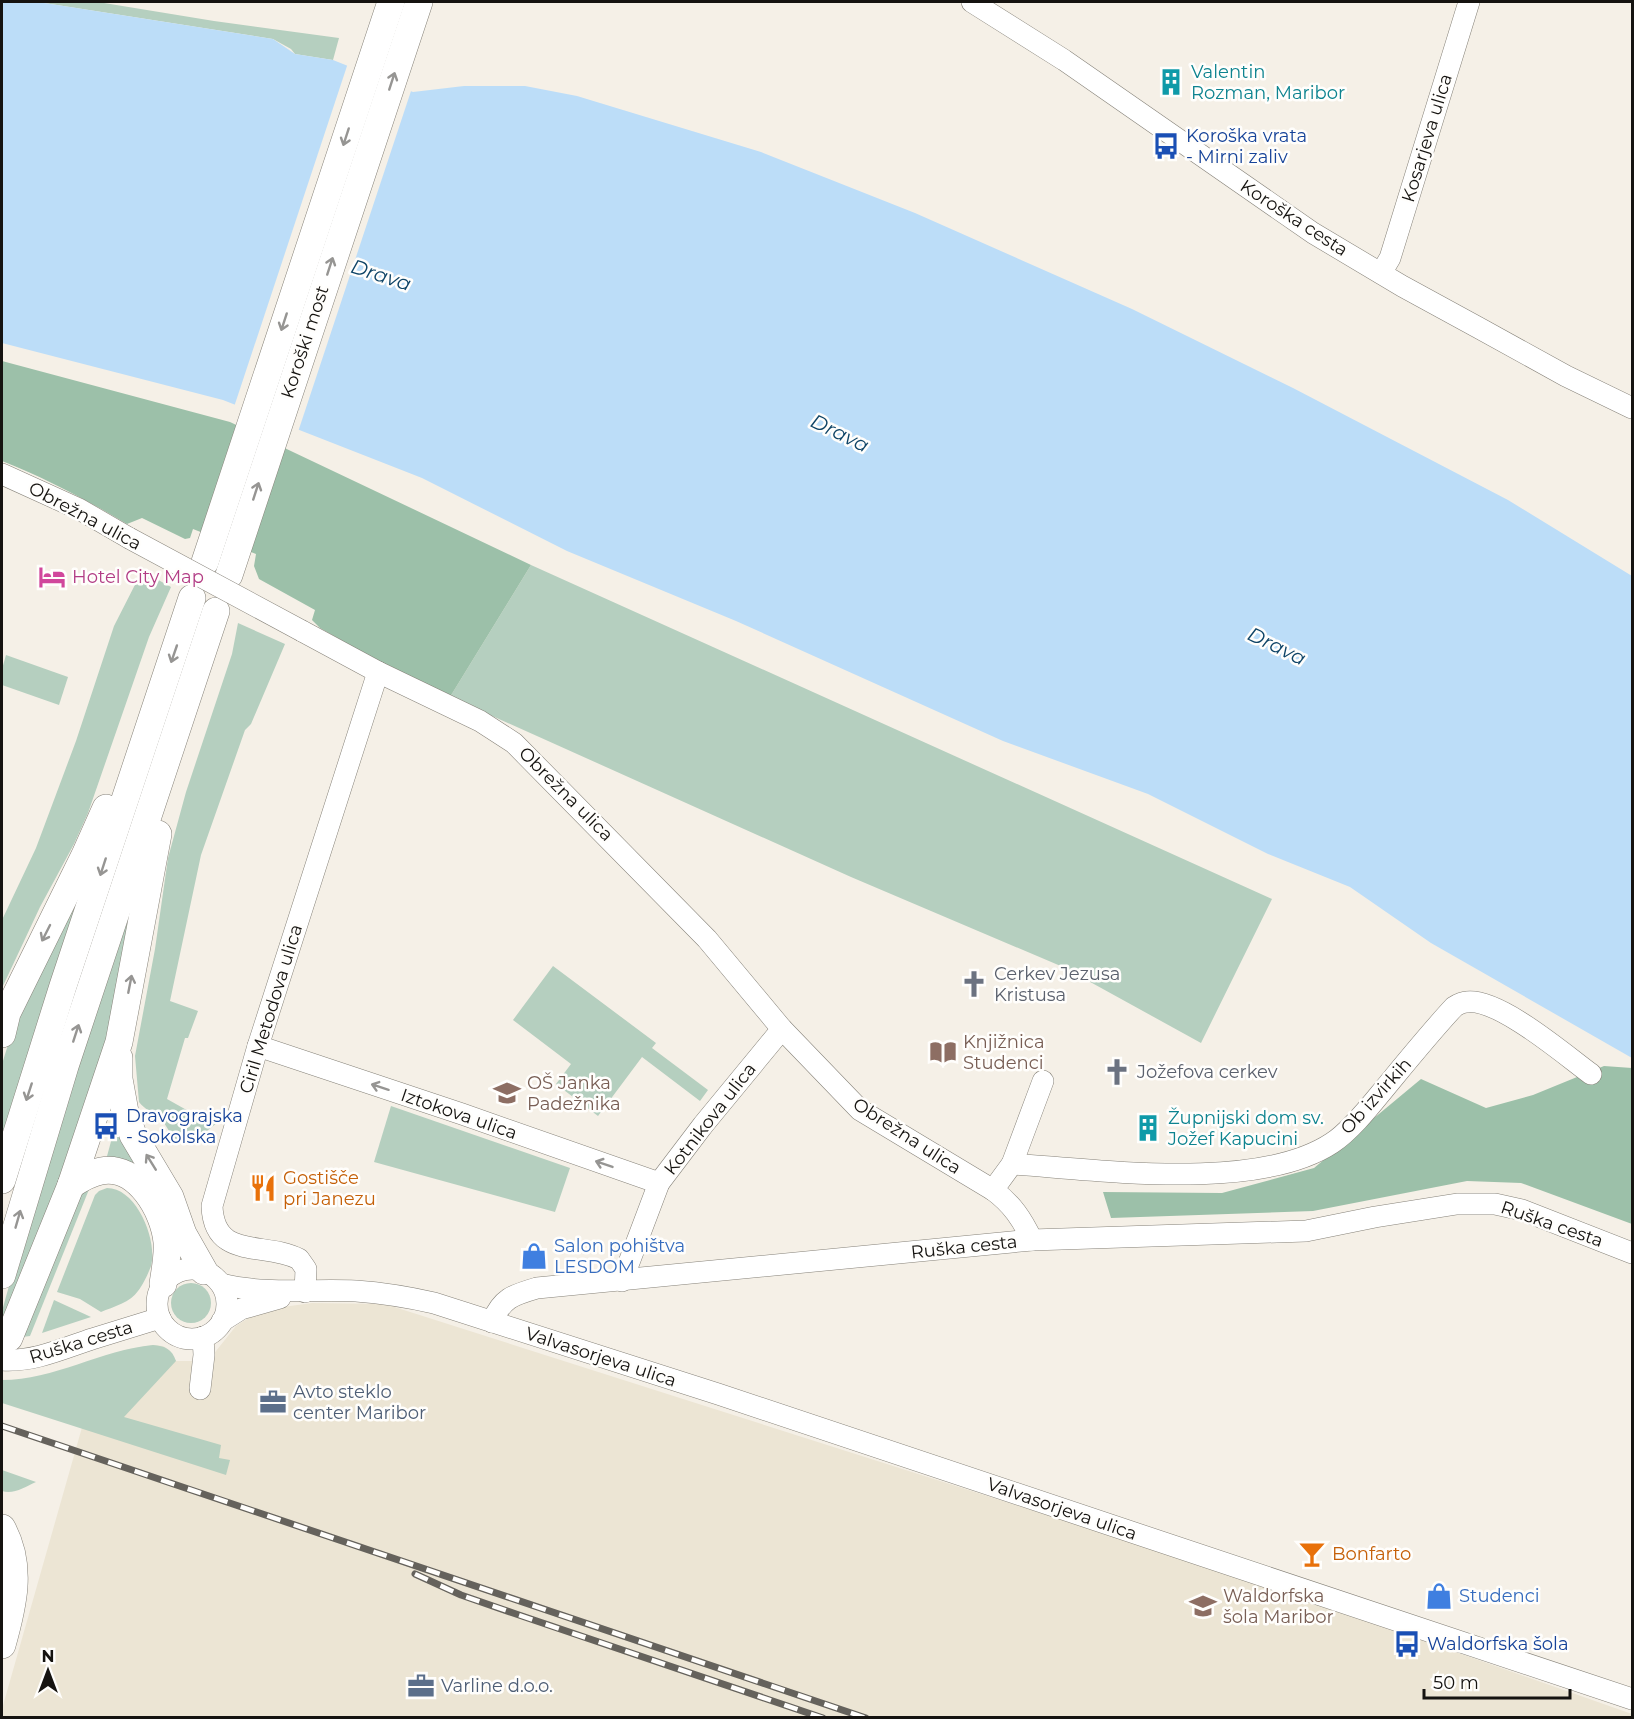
<svg xmlns="http://www.w3.org/2000/svg" width="1634" height="1719" font-family="Montserrat,sans-serif">
<style>
.built{fill:#ece5d4}
.green{fill:#b5cfbf}
.forest{fill:#9cc0a9}
.water{fill:#bcddf8}
.pier{fill:#f5f0e7}
.lines{fill:none;stroke-linecap:round;stroke-linejoin:round}
.minor-casing{stroke:#868279;stroke-width:22}
.major-casing{stroke:#868279;stroke-width:28}
.minor{stroke:#fff;stroke-width:21}
.major{stroke:#fff;stroke-width:27}
.rail-casing{stroke:#65625c;stroke-width:7}
.rail{stroke:#fffefc;stroke-width:4.5;stroke-dasharray:14;stroke-linecap:butt}
.minor-bridge-casing{stroke:#868279;stroke-width:22;stroke-linecap:butt}
.minor-bridge{stroke:#fff;stroke-width:21}
.oneway{stroke:#969593}
.labels{text-anchor:middle;dominant-baseline:central;stroke-width:5;stroke-linejoin:round;paint-order:stroke}
.culture-label{font-size:18px;fill:#0d838f;stroke:#fffefc;text-anchor:start}
.transit-label{font-size:18px;fill:#164399;stroke:#fffefc;text-anchor:start}
.street-label{font-size:18px;fill:#151310;stroke:#fffefc}
.hotel-label{font-size:18px;fill:#b23c85;stroke:#fffefc;text-anchor:start}
.worship-label{font-size:18px;fill:#5b616d;stroke:#fffefc;text-anchor:start}
.education-label{font-size:18px;fill:#785e54;stroke:#fffefc;text-anchor:start}
.food-label{font-size:18px;fill:#c56008;stroke:#fffefc;text-anchor:start}
.shop-label{font-size:18px;fill:#366cbe;stroke:#fffefc;text-anchor:start}
.service-label{font-size:18px;fill:#4e5e75;stroke:#fffefc;text-anchor:start}
.water-label{font-size:20px;font-style:italic;fill:#0e4467;stroke:#fffefc}
</style>
<rect width="100%" height="100%" fill="#f5f0e7"/>
<!-- built -->
<polygon class="built" points="312,1303 385,1304 1248,1579 1632,1714 1632,1718 2,1718 2,1709 102,1357 129,1349 153,1345 163,1346 169,1350 176,1361 208,1361 236,1326 261,1310"/>
<!-- green -->
<g class="green">
<polygon points="38,2 98,2 214,21 339,38 333,60 295,54 291,49 273,39"/>
<polygon points="531,565 1272,899 1201,1043 1063,967 851,877 450,697"/>
<polygon points="142,571 171,587 149,637 88,813 74,844 40,907 2,988 2,920 36,848 76,741 114,626"/>
<path d="M238,623L285,644L251,724L245,730L201,855L170,1001L198,1011L188,1038H185L167,1099L192,1113L218,1122C208,1130 188,1149 176,1139C170,1135 167,1125 161,1120C154,1113 144,1109 139,1102L135,1056L155,949L168,858L186,792L232,654Z"/>
<polygon points="6,655 68,677 59,705 2,685 2,669"/>
<polygon points="89,868 2,1152 2,1064 18,1013"/>
<polygon points="136,884 114,1024 66,1173 2,1332 2,1311 26,1225"/>
<polygon points="553,966 656,1043 652,1048 708,1090 700,1101 642,1057 598,1116 556,1084 571,1064 513,1020"/>
<polygon points="391,1106 570,1168 555,1212 374,1162"/>
<polygon points="117,1119 142,1169 106,1160"/>
<polygon points="92,1182 30,1336 14,1338 66,1211"/>
<path d="M107,1188C137,1188 158,1241 151,1266C148,1274 143,1285 138,1291C131,1302 113,1307 101,1312L80,1299L57,1292L95,1195L99,1191Z"/>
<circle cx="191" cy="1303" r="20"/>
<polygon points="54,1300 91,1317 42,1333"/>
<path d="M153,1345C165,1346 172,1349 176,1361L124,1417L221,1445L219,1458L230,1460L226,1475L2,1403V1380C54,1380 101,1350 153,1345Z"/>
<path d="M2,1470L36,1482C25,1487 13,1495 2,1491Z"/>
</g>
<!-- forest -->
<g class="forest">
<path d="M2,361L230,422L531,565L450,697L386,666L320,628L312,620L315,610L259,579L254,566L256,554L193,529L190,538L185,539L142,518L127,524C87,500 45,478 2,461Z"/>
<polygon points="1604,1066 1632,1068 1632,1224 1521,1183 1467,1181 1313,1211 1111,1218 1103,1192 1222,1193 1314,1168 1421,1079 1486,1108 1533,1095"/>
</g>
<!-- water -->
<polygon class="water" points="2,2 38,2 273,39 295,54 333,60 413,92 464,86 525,86 577,96 761,152 915,213 1132,309 1293,388 1508,500 1632,576 1632,1058 1431,943 1350,887 1268,854 1148,794 1003,741 736,621 567,551 422,478 223,400 2,343"/>
<!-- pier -->
<polygon class="pier" points="348,63 412,88 298,432 234,407"/>
<g class="lines">
<defs>
<g id="minor">
<polyline points="972,2 1064,60 1313,233 1402,286 1479,328 1566,376 1632,408"/>
<polyline points="1381,273 1390,258 1469,2"/>
<polyline points="2,474 79,509 129,538"/>
<path d="M302,631L378,672L480,721L514,743L707,939L782,1029L860,1110L993,1190C1012,1204 1022,1219 1032,1240"/>
<polyline points="258,1046 462,1114 659,1183"/>
<path d="M1012,1164C1099,1170 1258,1192 1332,1143C1349,1132 1367,1110 1380,1094C1404,1065 1428,1035 1454,1007C1457,1005 1463,1002 1467,1002C1499,998 1565,1055 1591,1074"/>
<polyline points="993,1190 1012,1164 1043,1081"/>
<circle cx="192" cy="1304" r="35"/>
<polyline points="622,1281 659,1183 703,1125 782,1029"/>
<path d="M221,1284C265,1295 310,1289 356,1291C383,1293 408,1297 434,1303L718,1394L1632,1699"/>
<path d="M305,1292L306,1269L299,1259C265,1241 214,1261 212,1206L258,1046L378,672"/>
<polyline points="222,1321 241,1309 280,1298"/>
<path d="M492,1322C502,1298 513,1295 537,1288L1032,1240L1306,1231L1375,1217L1457,1204H1495L1522,1210L1632,1253"/>
<path d="M2,1360C34,1362 62,1349 92,1339C115,1332 137,1325 160,1318"/>
<polyline points="200,1389 204,1355 203,1337"/>
</g>
<g id="major">
<polyline points="205,562 391,2"/>
<polyline points="229,575 419,2"/>
<polyline points="2,1034 7,1013 85,855 106,808"/>
<polyline points="119,1058 119,1079 125,1112 133,1135 170,1197 183,1234 204,1271"/>
<polyline points="2,1180 63,986 192,598"/>
<path d="M71,1185C80,1179 90,1173 101,1171C137,1164 164,1210 167,1242C168,1256 165,1270 163,1284"/>
<polyline points="2,1275 65,1066 216,611"/>
<polyline points="9,1338 71,1185 119,1042 158,834"/>
<path d="M2,1528C23,1566 13,1606 2,1645"/>
</g>
</defs>
<!-- minor casing -->
<use href="#minor" class="minor-casing"/>
<!-- major casing -->
<use href="#major" class="major-casing"/>
<!-- minor -->
<use href="#minor" class="minor"/>
<!-- major -->
<use href="#major" class="major"/>
<defs>
<g id="rail">
<polyline points="2,1426 866,1718"/>
<polyline points="415,1574 461,1595 516,1614 823,1718"/>
</g>
</defs>
<!-- rail casing -->
<use href="#rail" class="rail-casing"/>
<!-- rail -->
<use href="#rail" class="rail"/>
<defs>
<polyline id="minor-bridge" points="129,538 302,631"/>
</defs>
<!-- minor-bridge casing -->
<use href="#minor-bridge" class="minor-bridge-casing"/>
<!-- minor-bridge -->
<use href="#minor-bridge" class="minor-bridge"/>
</g>
<!-- one-way arrows -->
<defs><path id="oneway-shaft" d="M-6 0H5M1.5-3L5.5 0L1.5 3" fill="none" stroke-width="1.6" stroke-linecap="round" stroke-linejoin="round" transform="scale(1.5)"/></defs>
<g class="oneway">
<use href="#oneway-shaft" transform="translate(392 81) rotate(-72)"/>
<use href="#oneway-shaft" transform="translate(346 137) rotate(108)"/>
<use href="#oneway-shaft" transform="translate(330 266) rotate(-72)"/>
<use href="#oneway-shaft" transform="translate(284 322) rotate(108)"/>
<use href="#oneway-shaft" transform="translate(256 491) rotate(-72)"/>
<use href="#oneway-shaft" transform="translate(174 654) rotate(109)"/>
<use href="#oneway-shaft" transform="translate(103 867) rotate(108)"/>
<use href="#oneway-shaft" transform="translate(46 933) rotate(117)"/>
<use href="#oneway-shaft" transform="translate(130 984) rotate(-79)"/>
<use href="#oneway-shaft" transform="translate(76 1033) rotate(-72)"/>
<use href="#oneway-shaft" transform="translate(380 1087) rotate(-162)"/>
<use href="#oneway-shaft" transform="translate(29 1092) rotate(108)"/>
<use href="#oneway-shaft" transform="translate(151 1162) rotate(-122)"/>
<use href="#oneway-shaft" transform="translate(604 1164) rotate(-161)"/>
<use href="#oneway-shaft" transform="translate(18 1219) rotate(-74)"/>
</g>
<!-- icons -->
<defs>
<symbol id="building-bare" viewBox="-9 -9 18 18"><path d="M-4-6H4V6H1V3H-1V6H-4ZM-2.5-4.3h1.7v1.8h-1.7ZM.8-4.3h1.7v1.8H.8ZM-2.5-1h1.7V.8h-1.7ZM.8-1h1.7V.8H.8Z" fill="#0f9aa8" stroke="#fffefc" stroke-width="2.5" paint-order="stroke"/></symbol>
<symbol id="bus-bare" viewBox="-9 -9 18 18"><path d="M-5-6H5V4H4V6H2V4H-2V6H-4V4H-5ZM-3.5-4V0h7V-4ZM-3.5 1.2v1.5H-2V1.2ZM2 1.2v1.5H3.5V1.2Z" fill="#1a4fb4" stroke="#fffefc" stroke-width="2.5" paint-order="stroke"/></symbol>
<symbol id="hotel-bare" viewBox="-9 -9 18 18"><path d="M-6-4.5h1.5V1H6V5H4.5V3h-9V5H-6ZM-4 0a1.8 1.8 0 1 1 3.6 0ZM.5 0V-2.5h3Q6-2.5 6 0Z" fill="#d1479c" stroke="#fffefc" stroke-width="2.5" paint-order="stroke"/></symbol>
<symbol id="church-bare" viewBox="-9 -9 18 18"><path d="M-1.2-6h2.4v3.5h3.3v2.4h-3.3V6h-2.4V-.1h-3.3v-2.4h3.3Z" fill="#6b7280" stroke="#fffefc" stroke-width="2.5" paint-order="stroke"/></symbol>
<symbol id="library-bare" viewBox="-9 -9 18 18"><path d="M-6-4Q-3-5.5-.7-3.5V5Q-3 3-6 4ZM6-4Q3-5.5 .7-3.5V5Q3 3 6 4Z" fill="#8d6e63" stroke="#fffefc" stroke-width="2.5" paint-order="stroke"/></symbol>
<symbol id="school-bare" viewBox="-9 -9 18 18"><path d="M0-5L7-2L0 1L-7-2ZM-4 1L0 2.5L4 1V4Q0 6-4 4Z" fill="#8d6e63" stroke="#fffefc" stroke-width="2.5" paint-order="stroke"/></symbol>
<symbol id="restaurant-bare" viewBox="-9 -9 18 18"><path d="M-5-6h1v4h1v-4h1v4h1v-4h1v5L-1.5 .5V6h-2V.5L-5-1ZM5-6V6H3V1.5H1.5Q1.5-4 5-6Z" fill="#e8710a" stroke="#fffefc" stroke-width="2.5" paint-order="stroke"/></symbol>
<symbol id="shop-bare" viewBox="-9 -9 18 18"><path d="M-5-2.5h2.3a2.7 3.5 0 0 1 5.4 0H5L5.5 6h-11ZM-1.5-2.5h3a1.5 2.3 0 0 0-3 0Z" fill="#3f7fe0" stroke="#fffefc" stroke-width="2.5" paint-order="stroke"/></symbol>
<symbol id="office-bare" viewBox="-9 -9 18 18"><path d="M-6-3h4V-5.5h4V-3h4V5H-6ZM-1-4.5V-3h2v-1.5ZM-6 0V1H6V0Z" fill="#5c6f8a" stroke="#fffefc" stroke-width="2.5" paint-order="stroke"/></symbol>
<symbol id="bar-bare" viewBox="-9 -9 18 18"><path d="M-6-5H6L.8 .8V4.5H3.5V6h-7V4.5H-.8V.8Z" fill="#e8710a" stroke="#fffefc" stroke-width="2.5" paint-order="stroke"/></symbol>
</defs>
<g fill-rule="evenodd">
<use href="#building-bare" x="1152" y="63" width="38" height="38"/>
<use href="#bus-bare" x="1147" y="127" width="38" height="38"/>
<use href="#hotel-bare" x="33" y="558" width="38" height="38"/>
<use href="#church-bare" x="955" y="965" width="38" height="38"/>
<use href="#library-bare" x="924" y="1033" width="38" height="38"/>
<use href="#church-bare" x="1098" y="1053" width="38" height="38"/>
<use href="#school-bare" x="488" y="1074" width="38" height="38"/>
<use href="#bus-bare" x="87" y="1107" width="38" height="38"/>
<use href="#building-bare" x="1129" y="1109" width="38" height="38"/>
<use href="#restaurant-bare" x="244" y="1169" width="38" height="38"/>
<use href="#shop-bare" x="515" y="1237" width="38" height="38"/>
<use href="#office-bare" x="254" y="1383" width="38" height="38"/>
<use href="#bar-bare" x="1293" y="1535" width="38" height="38"/>
<use href="#shop-bare" x="1420" y="1577" width="38" height="38"/>
<use href="#school-bare" x="1184" y="1587" width="38" height="38"/>
<use href="#bus-bare" x="1388" y="1625" width="38" height="38"/>
<use href="#office-bare" x="402" y="1667" width="38" height="38"/>
</g>
<g class="labels">
<!-- culture labels -->
<g class="culture-label">
<text x="1191" y="72">Valentin<tspan x="1191" dy="21">Rozman, Maribor</tspan></text>
<text x="1168" y="1118">Župnijski dom sv.<tspan x="1168" dy="21">Jožef Kapucini</tspan></text>
</g>
<!-- transit labels -->
<g class="transit-label">
<text x="1186" y="136">Koroška vrata<tspan x="1186" dy="21">- Mirni zaliv</tspan></text>
<text x="126" y="1116">Dravograjska<tspan x="126" dy="21">- Sokolska</tspan></text>
<text x="1427" y="1644">Waldorfska šola</text>
</g>
<!-- street labels -->
<g class="street-label">
<text transform="translate(1427 138) rotate(-73)">Kosarjeva ulica</text>
<text transform="translate(1294 218) rotate(33)">Koroška cesta</text>
<text transform="translate(305 342) rotate(-72)">Koroški most</text>
<text transform="translate(85 516) rotate(28)">Obrežna ulica</text>
<text transform="translate(566 794) rotate(45)">Obrežna ulica</text>
<text transform="translate(271 1009) rotate(-73)">Ciril Metodova ulica</text>
<text transform="translate(1376 1096) rotate(-48)">Ob izvirkih</text>
<text transform="translate(459 1114) rotate(19)">Iztokova ulica</text>
<text transform="translate(710 1119) rotate(-52)">Kotnikova ulica</text>
<text transform="translate(907 1136) rotate(33)">Obrežna ulica</text>
<text transform="translate(1552 1224) rotate(19)">Ruška cesta</text>
<text transform="translate(964 1247) rotate(-6)">Ruška cesta</text>
<text transform="translate(81 1342) rotate(-17)">Ruška cesta</text>
<text transform="translate(601 1357) rotate(18)">Valvasorjeva ulica</text>
<text transform="translate(1062 1509) rotate(19)">Valvasorjeva ulica</text>
</g>
<!-- hotel labels -->
<g class="hotel-label">
<text x="72" y="577">Hotel City Map</text>
</g>
<!-- worship labels -->
<g class="worship-label">
<text x="994" y="974">Cerkev Jezusa<tspan x="994" dy="21">Kristusa</tspan></text>
<text x="1137" y="1072">Jožefova cerkev</text>
</g>
<!-- education labels -->
<g class="education-label">
<text x="963" y="1042">Knjižnica<tspan x="963" dy="21">Studenci</tspan></text>
<text x="527" y="1083">OŠ Janka<tspan x="527" dy="21">Padežnika</tspan></text>
<text x="1223" y="1596">Waldorfska<tspan x="1223" dy="21">šola Maribor</tspan></text>
</g>
<!-- food labels -->
<g class="food-label">
<text x="283" y="1178">Gostišče<tspan x="283" dy="21">pri Janezu</tspan></text>
<text x="1332" y="1554">Bonfarto</text>
</g>
<!-- shop labels -->
<g class="shop-label">
<text x="554" y="1246">Salon pohištva<tspan x="554" dy="21">LESDOM</tspan></text>
<text x="1459" y="1596">Studenci</text>
</g>
<!-- service labels -->
<g class="service-label">
<text x="293" y="1392">Avto steklo<tspan x="293" dy="21">center Maribor</tspan></text>
<text x="441" y="1686">Varline d.o.o.</text>
</g>
<!-- water labels -->
<g class="water-label">
<text transform="translate(381 275) rotate(18)">Drava</text>
<text transform="translate(840 433) rotate(26)">Drava</text>
<text transform="translate(1277 646) rotate(26)">Drava</text>
</g>
</g>
<!-- border -->
<rect width="1634" height="1719" fill="none" stroke="#151310" stroke-width="6"/>
<!-- north arrow -->
<g transform="translate(48 1671)" stroke="#fffefc" stroke-width="4.5" paint-order="stroke">
<path d="M0-4.5L10 22L0 15L-10 22Z" fill="#151310"/>
<text y="-9" font-size="16" font-weight="bold" text-anchor="middle" fill="#151310">N</text>
</g>
<!-- scale -->
<path d="M1424 1689v9h146v-9" fill="none" stroke="#151310" stroke-width="3"/>
<text x="1433" y="1689" font-size="18" fill="#151310" stroke="#fffefc" stroke-width="4.5" paint-order="stroke">50 m</text>
</svg>
